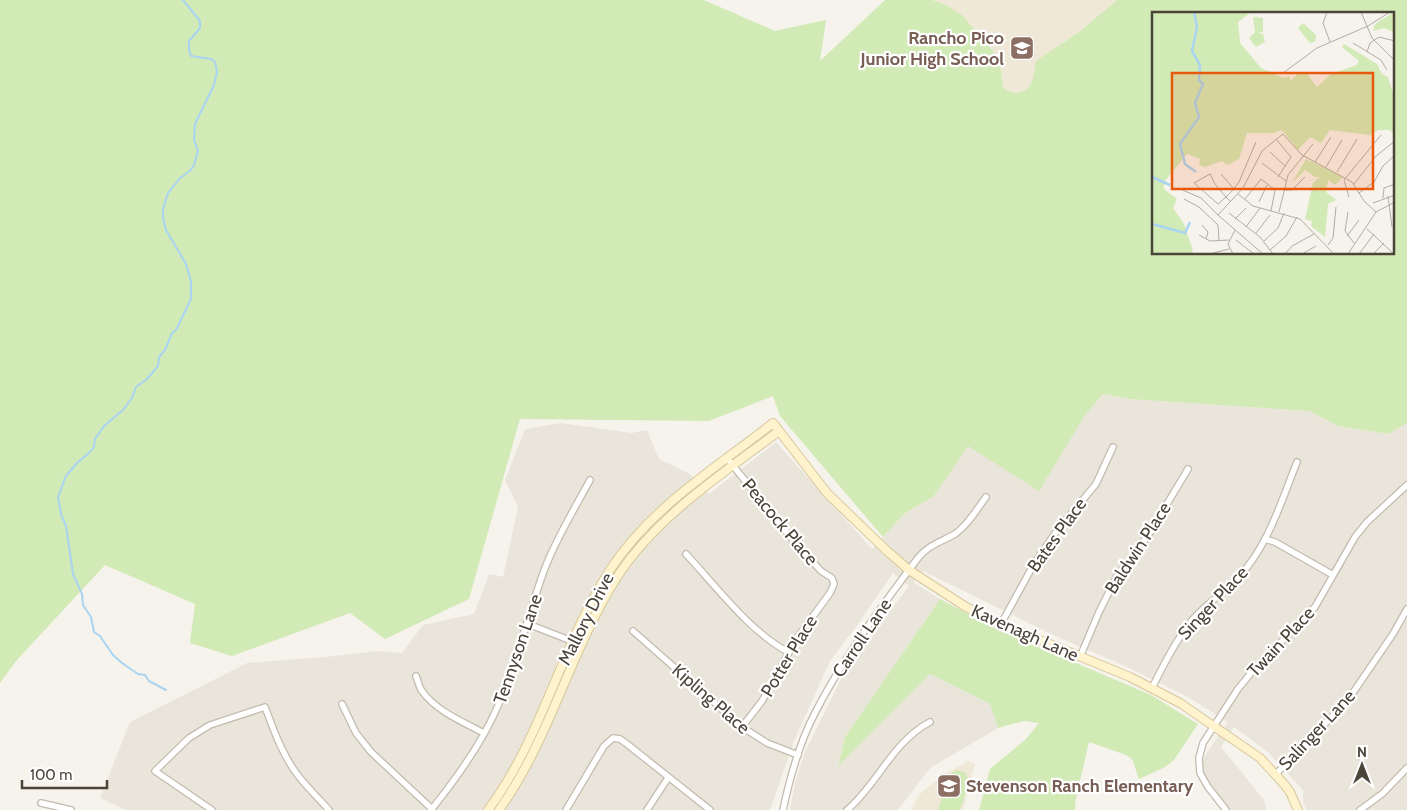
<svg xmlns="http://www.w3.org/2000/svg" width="1407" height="810" font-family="Cabin,sans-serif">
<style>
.residential{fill:#eae5da}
.education{fill:#efe8d6}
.green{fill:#d2eab5;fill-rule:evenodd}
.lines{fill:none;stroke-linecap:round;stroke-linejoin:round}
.stream{stroke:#a9d4f2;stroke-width:2}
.minor-casing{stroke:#c2bbae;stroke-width:8}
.secondary-casing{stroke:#d6c79b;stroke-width:10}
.minor{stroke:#fff;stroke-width:5.5}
.secondary{stroke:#fff3cd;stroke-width:8}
.labels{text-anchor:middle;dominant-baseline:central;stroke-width:4.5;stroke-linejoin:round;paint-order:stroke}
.education-label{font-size:18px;font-weight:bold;fill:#785e54;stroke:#fff;text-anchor:end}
.street-label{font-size:18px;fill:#4b4439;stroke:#fff}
.inset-river{fill:none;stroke:#a9d4f2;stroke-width:2.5}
.inset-road{fill:none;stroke:#b2ada4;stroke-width:1}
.view{fill:#e8590c;fill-opacity:0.15;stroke:#e8590c;stroke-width:2.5}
.inset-edge{fill:none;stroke:#4b4439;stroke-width:2.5}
</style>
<rect width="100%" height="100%" fill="#f6f3ec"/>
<!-- residential -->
<polygon class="residential" points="1103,394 1129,399 1309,411 1338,426 1388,434 1407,423 1407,810 1307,810 1303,802 1303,790 1268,752 1234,727 1221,747 1264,800 1267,810 1227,810 1207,783 1200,763 1228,722 1188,697 1125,666 1053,635 923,571 913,582 940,599 845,737 838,764 930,674 990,704 998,728 930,768 898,810 790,810 795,783 805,752 848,665 909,586 893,573 858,624 830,661 794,741 770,810 126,810 100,798 130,722 247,663 325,657 378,651 402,653 423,625 474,614 489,574 503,577 518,507 505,480 525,429 561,423 632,433 647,430 659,459 690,474 709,494 776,442 872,549 904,514 934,496 968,446 1085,415"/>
<!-- education -->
<g class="education">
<polygon points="932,0 1117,0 1079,32 1062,43 1031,85 1023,92 1012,93 1003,87 1000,63 994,52 944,4"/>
<polygon points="968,761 975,764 963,810 911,810 919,795 940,777"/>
</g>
<!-- green -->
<g class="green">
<path d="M0,0H704L775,31L826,20L820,61L885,0H932L944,4L962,15L994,52L1000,63L1003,87L1012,93C1034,93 1033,78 1036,61L1079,32L1117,0H1407V423L1388,434L1338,426L1309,411L1129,399L1103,394L1085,415L1039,491L968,446L934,496L904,514L883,537L780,416L773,396L709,421L520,419L469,599L385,639L350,613L232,656L190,643L195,604L105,565L16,661L0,683ZM1153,14H1393V254H1153Z"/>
<polygon points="940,599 996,629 1151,695 1198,724 1174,760 1165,767 1139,779 1132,759 1126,755 1089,742 1076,798 1075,810 979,810 990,769 1026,739 1039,723 1024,721 998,728 990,704 930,674 838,766 845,737"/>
<polygon points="957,770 966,773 969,783 960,810 938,810 949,775"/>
</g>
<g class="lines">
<!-- stream -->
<polyline class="stream" points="166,690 149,681 145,675 138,674 122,663 113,655 100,636 94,632 91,617 83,605 82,594 73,574 66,526 61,514 58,497 66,476 77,463 90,452 94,447 95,439 104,426 123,410 132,398 136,387 147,379 158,366 159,357 165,350 172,333 176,330 191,299 191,281 186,264 166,230 163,218 163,209 168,193 180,178 190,171 194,165 198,151 194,140 195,124 214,85 217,72 215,62 211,59 191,56 189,50 189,41 200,28 200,21 183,0"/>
<defs>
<g id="minor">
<polyline points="730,462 797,545 821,571 832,578 834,584 830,593 797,638 762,701 742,727"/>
<polyline points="1265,539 1275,542 1333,575"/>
<path d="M686,554C715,585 750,632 788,652"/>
<polyline points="528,624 582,645"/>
<polyline points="1001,624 1035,562 1056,532 1096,484 1113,447"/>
<polyline points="633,631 742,727 767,743 798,755"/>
<polyline points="1080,657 1099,612 1117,576 1149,534 1188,469"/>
<path d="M416,676C418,681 419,687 422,691C436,711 463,722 484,733"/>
<path d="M1152,688C1164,664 1176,640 1193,619C1210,600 1233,587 1248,566C1271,536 1283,497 1297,462"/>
<polyline points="342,704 356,733 371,752 432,809"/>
<polyline points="1276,774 1348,700 1393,634 1407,609"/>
<polyline points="41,803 71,810"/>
<path d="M212,810L155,771L189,738L210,725L265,707C274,731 283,757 300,778C309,789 319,799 329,810"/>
<path d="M431,810C456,779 481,745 497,708C517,662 528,614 545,568C557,537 575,508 590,480"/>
<polyline points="566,810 604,746 613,738 620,739 627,744 710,810"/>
<polyline points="647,810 668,778"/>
<path d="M783,810C790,777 799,743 815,713C843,658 881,607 918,558C928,545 941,542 955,534C968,525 977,509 986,497"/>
<path d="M847,810C878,784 892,742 930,722"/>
<polyline points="1226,810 1208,787 1200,773 1199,758 1203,743 1238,689 1251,673 1315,607 1355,537 1367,522 1407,485"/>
<polyline points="1360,810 1382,794 1407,768"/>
</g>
<g id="secondary">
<path d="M488,810C542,738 561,646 610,570C650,508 716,468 773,423L827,493L886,550L909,570L966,607L1001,624L1130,677L1180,703L1260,758L1284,784L1290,792L1298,810"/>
<path d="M499,810C550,739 570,651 617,577C657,516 721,475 779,431"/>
</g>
</defs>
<!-- minor casing -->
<use href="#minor" class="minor-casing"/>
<!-- secondary casing -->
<use href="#secondary" class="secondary-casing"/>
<!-- minor -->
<use href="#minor" class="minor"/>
<!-- secondary -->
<use href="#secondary" class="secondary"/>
</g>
<!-- icons -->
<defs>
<symbol id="school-square" viewBox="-11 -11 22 22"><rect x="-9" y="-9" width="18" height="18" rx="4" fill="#8d6e63" stroke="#fff"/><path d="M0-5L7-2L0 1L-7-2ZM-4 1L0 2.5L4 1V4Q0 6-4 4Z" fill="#fff"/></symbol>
</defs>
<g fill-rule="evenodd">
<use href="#school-square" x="1008" y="34" width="28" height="28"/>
<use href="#school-square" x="935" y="772" width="28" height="28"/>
</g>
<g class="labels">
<!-- education labels -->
<g class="education-label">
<text x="1004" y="38">Rancho Pico<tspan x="1004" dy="21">Junior High School</tspan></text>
<text x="966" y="786" text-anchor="start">Stevenson Ranch Elementary</text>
</g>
<!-- street labels -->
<g class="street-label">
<text transform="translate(780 522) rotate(50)">Peacock Place</text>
<text transform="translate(1057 535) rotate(-54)">Bates Place</text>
<text transform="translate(1138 548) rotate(-57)">Baldwin Place</text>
<text transform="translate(1213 603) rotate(-47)">Singer Place</text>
<text transform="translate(586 619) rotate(-63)">Mallory Drive</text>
<text transform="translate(1025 633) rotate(24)">Kavenagh Lane</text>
<text transform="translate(862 638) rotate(-56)">Carroll Lane</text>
<text transform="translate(1281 642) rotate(-47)">Twain Place</text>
<text transform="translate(518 649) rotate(-71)">Tennyson Lane</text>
<text transform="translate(789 656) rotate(-59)">Potter Place</text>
<text transform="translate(711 699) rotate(41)">Kipling Place</text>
<text transform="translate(1317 730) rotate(-47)">Salinger Lane</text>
</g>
</g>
<!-- overview -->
<g transform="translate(1152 12)">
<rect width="242" height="242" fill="#f6f3ec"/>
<path d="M0,0H99L86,10L88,31L109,56L131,66L138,64V69L148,60L155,62L165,75L179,62L205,53L207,49L190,35L192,32L225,52L230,62L236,65L242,84V122L237,118H226L218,123L178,118L169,131L158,125L146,138L130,118L121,121H95L87,147L75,153L70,149L53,155L47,153L48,147L35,142L12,170V177L25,187L21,196L32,212L41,239L38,242H0ZM242,0V20L232,16L221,19L223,12ZM101,5L111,6V20H106L111,22L113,30L104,35L97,26L103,20ZM151,11L164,23L163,30L158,31L146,16ZM154,147L191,165L183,173L176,168L174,180L184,188L176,192L173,225L159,214L160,209L153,207L161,171L168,165H163L153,158L140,171Z" fill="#d2eab5"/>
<path class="inset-river" d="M42,0L45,15L40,39L48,53L47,68L51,72L43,91L47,105L28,132L33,152L44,160M0,165L18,173M0,212L33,221L38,210"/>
<path class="inset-road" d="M175,0L171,11L178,30M209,0L220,26L243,49M201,31L229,48L235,58M215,40L218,31L227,25L243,29M131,61L165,36L216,14L238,0M124,127L139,145L126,165M118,140L133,154M163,150L179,125M110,151L134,169M174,155L190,128M185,160L205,127M69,162L82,177M202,172L224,144L243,129M26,176L49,186L66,203M132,178H140L153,165M207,181L222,170L231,154L243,143M86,182L101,194L148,207L182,242M236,184L240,215M197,185L192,168L229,123M231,186L232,176L243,172M32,187L47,195L66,213L67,228M93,187L109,167L123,178L119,199M79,190L74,185L63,172L58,162L42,171L66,192L74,185L80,179L87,170L104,130M107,190L115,173M221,191L243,183M127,200L136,163L161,132M196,200L193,219L202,231M77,201L108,225L121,242M83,207L94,196M50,213L56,220L54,227M94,215L108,196M215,217L242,242M104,221L118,203M47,223L58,229L77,228M195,224L207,208M84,228L102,242M112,229L126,216L132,201M176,233L181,226L184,195M118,238L134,224L145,205M61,241L77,237M81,242L76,232L83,218M111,242L66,203L91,176L110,139L131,122L150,143L200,170L212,189L224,200M133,242L140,234L162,222M150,242L164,234M196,242L224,200L243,190M207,242L222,222M221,242L232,231"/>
<path class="view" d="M20,61H221V177H20Z"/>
<rect width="242" height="242" class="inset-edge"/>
</g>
<!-- north arrow -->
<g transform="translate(1362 765)" stroke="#ffffff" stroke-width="4" paint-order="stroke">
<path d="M0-4L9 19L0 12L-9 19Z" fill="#4b4439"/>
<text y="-8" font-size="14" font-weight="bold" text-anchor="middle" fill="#4b4439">N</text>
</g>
<!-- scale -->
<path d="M22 780v8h85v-8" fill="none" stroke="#4b4439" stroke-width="2.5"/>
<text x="30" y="780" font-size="15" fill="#4b4439" stroke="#ffffff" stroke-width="4" paint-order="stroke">100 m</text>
</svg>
